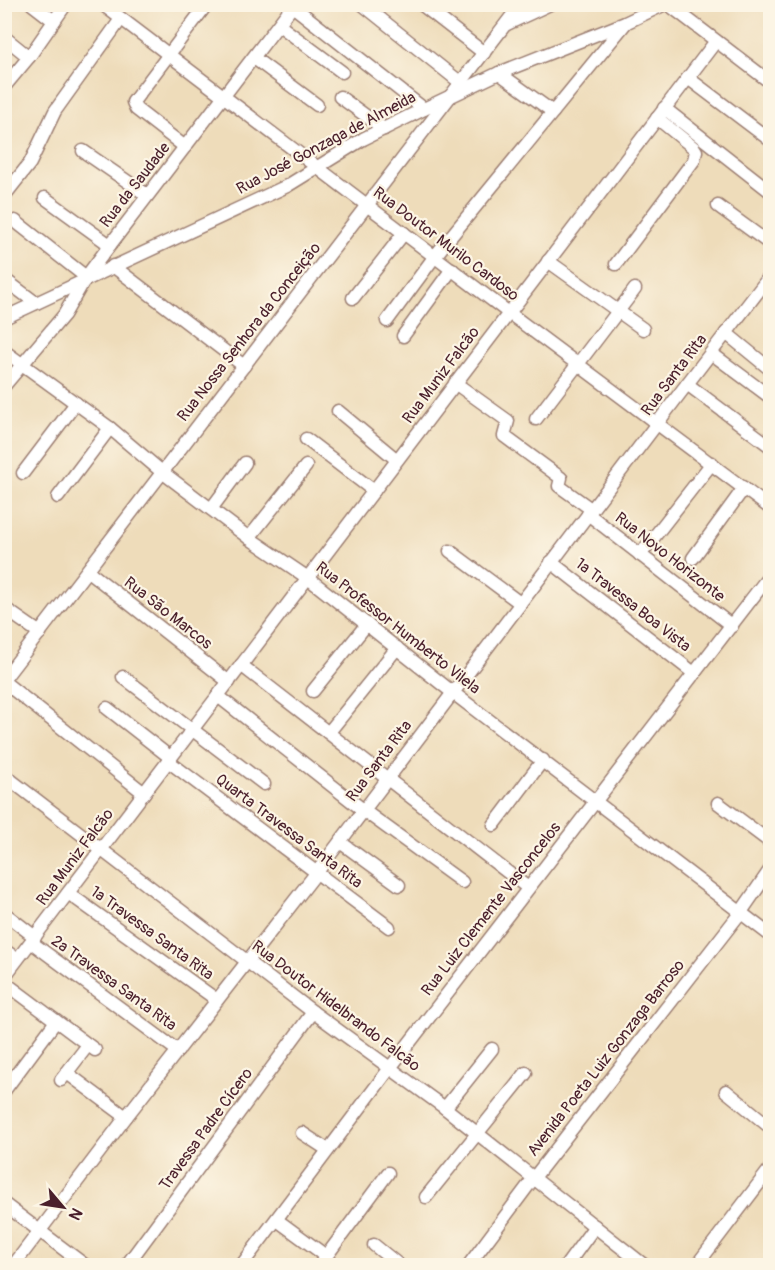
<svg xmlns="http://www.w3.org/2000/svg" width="775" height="1270" font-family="Pangolin,sans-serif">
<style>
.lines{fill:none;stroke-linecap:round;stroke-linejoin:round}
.minor-casing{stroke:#9c7e72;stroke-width:15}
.minor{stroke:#fff;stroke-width:12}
.labels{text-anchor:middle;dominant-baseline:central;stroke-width:4.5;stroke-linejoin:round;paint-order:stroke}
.street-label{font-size:16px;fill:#4a1f2b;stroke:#fcf5e5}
</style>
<rect width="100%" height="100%" fill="#fcf5e5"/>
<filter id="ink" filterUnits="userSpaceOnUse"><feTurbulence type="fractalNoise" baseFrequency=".0167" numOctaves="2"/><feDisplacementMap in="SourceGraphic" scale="12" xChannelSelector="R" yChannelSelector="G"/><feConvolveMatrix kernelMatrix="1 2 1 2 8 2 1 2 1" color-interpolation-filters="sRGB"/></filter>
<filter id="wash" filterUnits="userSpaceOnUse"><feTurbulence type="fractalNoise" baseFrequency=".008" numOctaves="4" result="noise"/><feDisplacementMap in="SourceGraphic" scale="24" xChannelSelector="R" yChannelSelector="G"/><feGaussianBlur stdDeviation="1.35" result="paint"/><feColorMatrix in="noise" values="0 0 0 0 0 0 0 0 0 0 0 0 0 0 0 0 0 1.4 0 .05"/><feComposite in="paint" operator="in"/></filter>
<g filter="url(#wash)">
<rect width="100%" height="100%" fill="#eedcba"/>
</g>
<g filter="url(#ink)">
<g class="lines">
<defs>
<g id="minor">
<polyline points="32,4 54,21"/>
<polyline points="102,4 509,313 770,508"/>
<polyline points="290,4 424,109"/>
<polyline points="362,4 461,83"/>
<polyline points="421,4 484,53"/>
<polyline points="668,4 770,82"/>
<polyline points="507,24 550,4"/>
<polyline points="279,25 342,72"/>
<polyline points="4,37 29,57"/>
<polyline points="254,58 317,105"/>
<polyline points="499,73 553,112"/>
<polyline points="688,78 770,140"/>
<polyline points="4,87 29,57 66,4"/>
<polyline points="340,97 384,129"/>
<polyline points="664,108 770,191"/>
<polyline points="185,147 136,109 133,102 207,4"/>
<polyline points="83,151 147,195"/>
<polyline points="4,196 30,163 55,111 121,19"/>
<polyline points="45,198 110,245"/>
<polyline points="718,206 770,244"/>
<polyline points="15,221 86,277"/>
<polyline points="548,261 643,329"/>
<polyline points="616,264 694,160 696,151 694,148 657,118"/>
<polyline points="113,266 244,366"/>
<polyline points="4,279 36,303"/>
<polyline points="353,298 404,233"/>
<polyline points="4,318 287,186 363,139 424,109 499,73 625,23 665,4"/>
<polyline points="387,321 435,256 625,24"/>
<polyline points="726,333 770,369"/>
<polyline points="403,336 452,269"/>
<polyline points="4,351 110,428 162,472 249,538 308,578 452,692 770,935"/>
<polyline points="711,353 770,397"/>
<polyline points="455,383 508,421 504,436 561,478 559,486 591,509"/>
<polyline points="687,384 770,446"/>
<polyline points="4,386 64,315 86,277 110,245 294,4"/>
<polyline points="338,411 397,460"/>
<polyline points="536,419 635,289"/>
<polyline points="306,439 374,491"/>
<polyline points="23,473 76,403"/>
<polyline points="58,497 110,428"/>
<polyline points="211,509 245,463"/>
<polyline points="588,514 732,626"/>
<polyline points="249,538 306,466"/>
<polyline points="450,551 520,603"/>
<polyline points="640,555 712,463"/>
<polyline points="693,558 744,488"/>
<polyline points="551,562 695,674"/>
<polyline points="88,571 229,682"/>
<polyline points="4,608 40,633"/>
<polyline points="241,665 528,888"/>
<polyline points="123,677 264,784"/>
<polyline points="4,679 521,4"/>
<polyline points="4,682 144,793"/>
<polyline points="313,691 367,624"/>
<polyline points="218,696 363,810 462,882"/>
<polyline points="107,708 171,758"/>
<polyline points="329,732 397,648"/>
<polyline points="168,761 389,927"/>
<polyline points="4,775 313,1012 445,1108 645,1266"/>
<polyline points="718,803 770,842"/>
<polyline points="494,825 543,760"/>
<polyline points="340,842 399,885"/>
<polyline points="68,893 217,1000"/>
<polyline points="4,913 35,937"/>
<polyline points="31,942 178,1051"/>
<polyline points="4,950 17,959"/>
<polyline points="4,977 716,41"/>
<polyline points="4,982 95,1050"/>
<polyline points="67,1073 126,1117"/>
<polyline points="61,1080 88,1045"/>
<polyline points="4,1091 56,1021"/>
<polyline points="726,1091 770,1127"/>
<polyline points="445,1108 492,1049"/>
<polyline points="302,1133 328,1150"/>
<polyline points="426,1197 526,1073"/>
<polyline points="4,1204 86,1266"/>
<polyline points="277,1220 326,1256"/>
<polyline points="374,1245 400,1266"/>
<polyline points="13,1266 126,1117 317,872 687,384 770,276"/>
<polyline points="126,1266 313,1012"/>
<polyline points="241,1266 390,1068 770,575"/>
<polyline points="319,1266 388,1173"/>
<polyline points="468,1266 533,1179 741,912 770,870"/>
<polyline points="566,1266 595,1226"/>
<polyline points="696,1266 770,1169"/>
</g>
</defs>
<!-- minor casing -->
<use href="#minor" class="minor-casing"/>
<!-- minor -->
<use href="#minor" class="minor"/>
</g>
</g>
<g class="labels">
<!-- street labels -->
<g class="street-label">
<text transform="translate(326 143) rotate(-28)">Rua José Gonzaga de Almeida</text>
<text transform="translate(135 185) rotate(-52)">Rua da Saudade</text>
<text transform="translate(446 244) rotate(37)">Rua Doutor Murilo Cardoso</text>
<text transform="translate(249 332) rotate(-52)">Rua Nossa Senhora da Conceição</text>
<text transform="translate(441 375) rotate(-53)">Rua Muniz Falcão</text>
<text transform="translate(674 375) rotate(-53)">Rua Santa Rita</text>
<text transform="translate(670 557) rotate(38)">Rua Novo Horizonte</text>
<text transform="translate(633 605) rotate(38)">1ª Travessa Boa Vista</text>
<text transform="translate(168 613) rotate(38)">Rua São Marcos</text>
<text transform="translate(398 628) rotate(38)">Rua Professor Humberto Vilela</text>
<text transform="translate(379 761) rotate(-53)">Rua Santa Rita</text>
<text transform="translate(289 831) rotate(37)">Quarta Travessa Santa Rita</text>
<text transform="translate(75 857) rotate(-53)">Rua Muniz Falcão</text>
<text transform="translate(491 909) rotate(-52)">Rua Luiz Clemente Vasconcelos</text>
<text transform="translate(152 933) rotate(36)">1ª Travessa Santa Rita</text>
<text transform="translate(114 983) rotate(36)">2ª Travessa Santa Rita</text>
<text transform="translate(336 1006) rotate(37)">Rua Doutor Hidelbrando Falcão</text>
<text transform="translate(606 1058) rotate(-52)">Avenida Poeta Luiz Gonzaga Barroso</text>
<text transform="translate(206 1129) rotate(-54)">Travessa Padre Cícero</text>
</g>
</g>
<!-- margin -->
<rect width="775" height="1270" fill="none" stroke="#fcf5e5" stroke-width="24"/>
<!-- north arrow -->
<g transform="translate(63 1207) rotate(119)" stroke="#fcf5e5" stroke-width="4.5" paint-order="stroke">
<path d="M0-4.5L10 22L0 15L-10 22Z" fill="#4a1f2b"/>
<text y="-9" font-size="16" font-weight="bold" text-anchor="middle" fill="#4a1f2b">N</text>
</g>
</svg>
